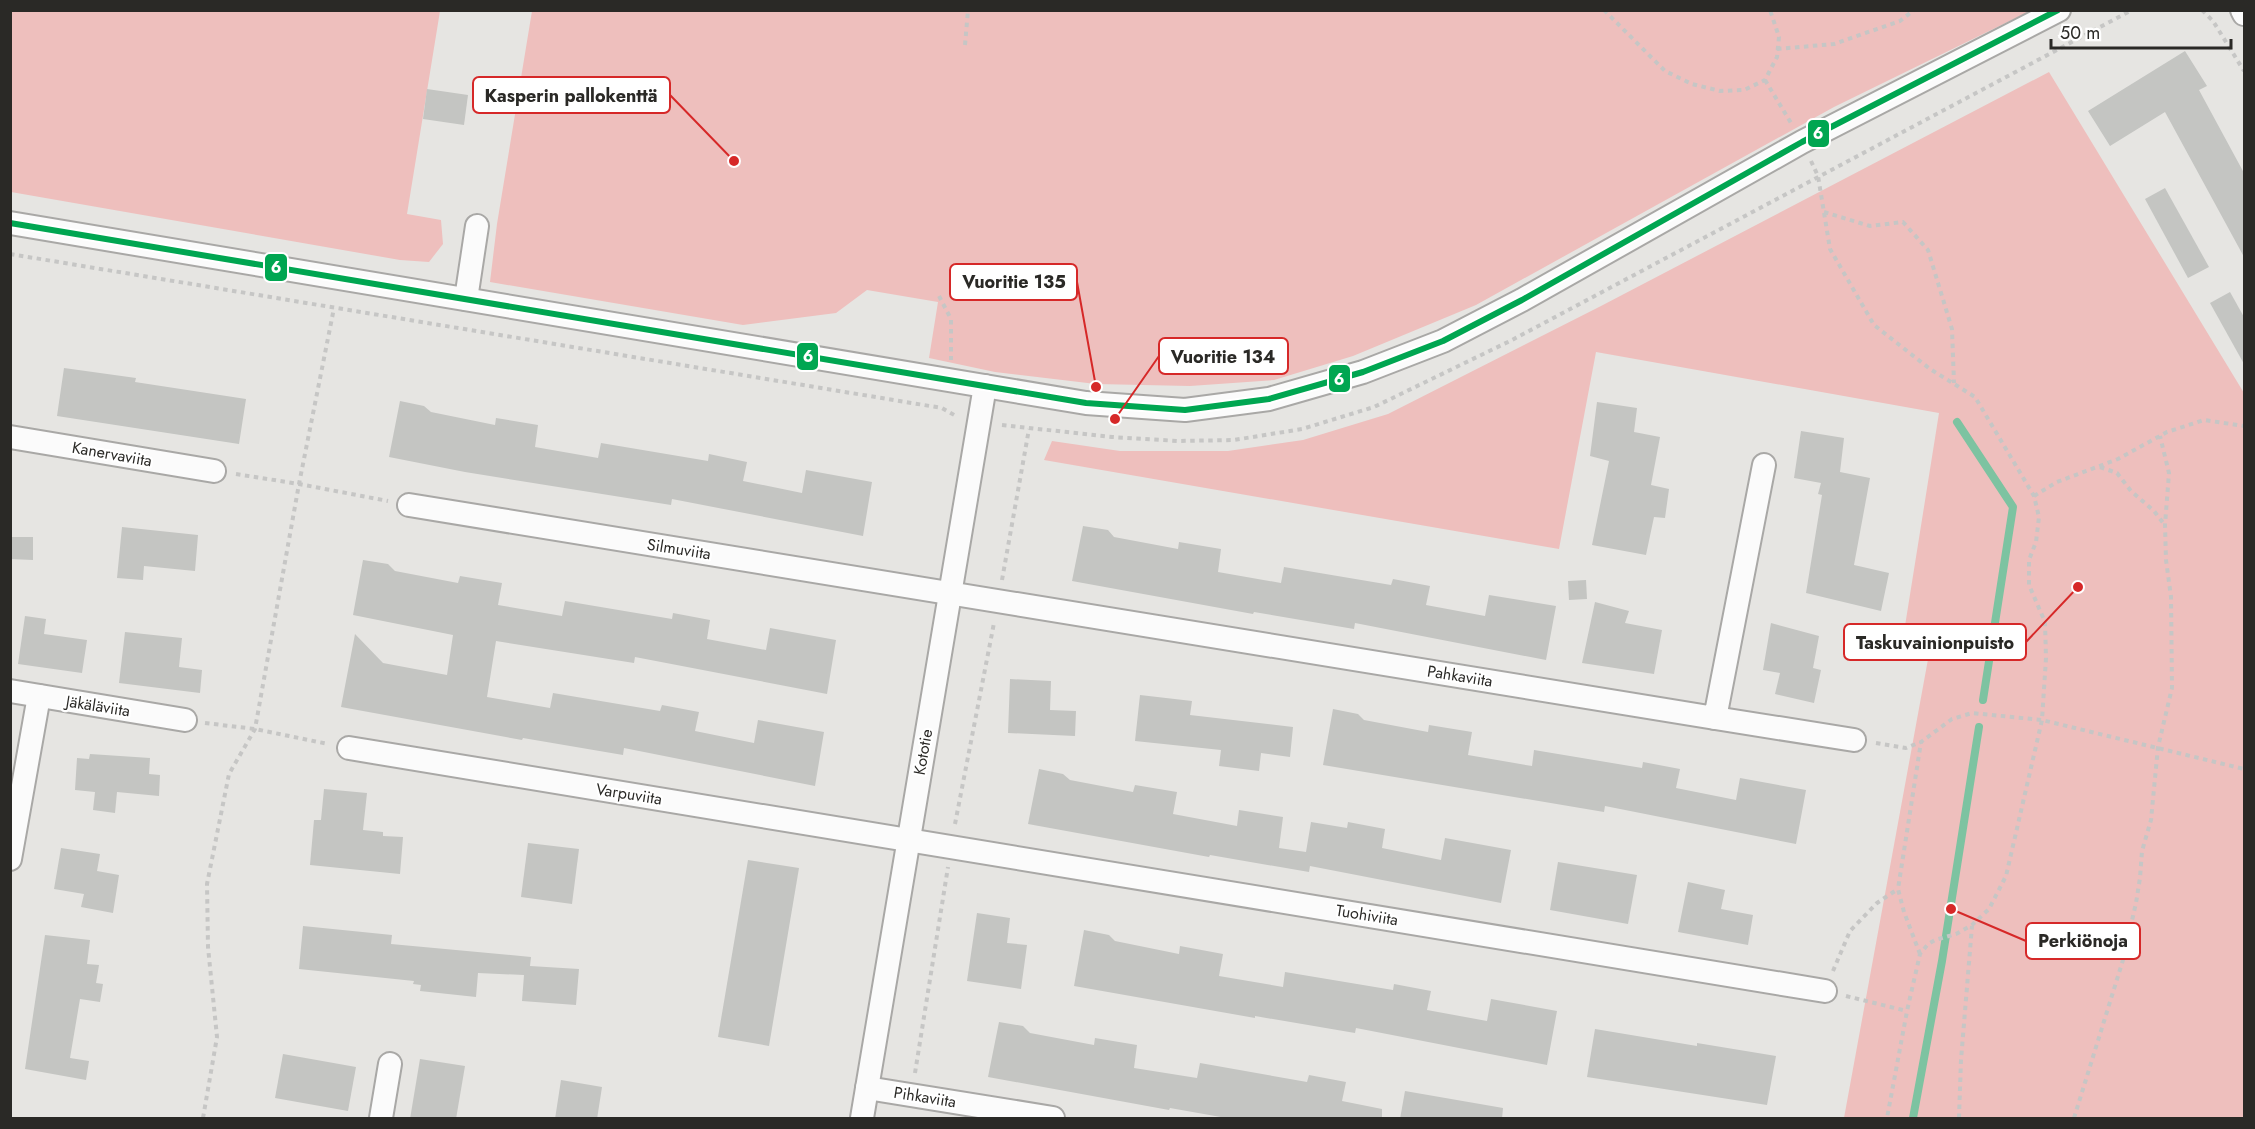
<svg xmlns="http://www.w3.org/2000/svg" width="2255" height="1129" font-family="Jost,sans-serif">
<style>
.green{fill:#eebfbd}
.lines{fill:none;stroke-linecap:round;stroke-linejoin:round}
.stream{stroke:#7dc3a1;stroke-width:8}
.building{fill:#c4c5c2}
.minor-casing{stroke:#a9a8a6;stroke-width:26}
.path{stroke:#c6c6c5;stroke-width:4;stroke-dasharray:4.5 4.5;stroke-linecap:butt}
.minor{stroke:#fbfbfb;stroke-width:22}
.bus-1-casing{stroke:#fff;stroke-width:10}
.bus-1{stroke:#00a651;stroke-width:6}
.labels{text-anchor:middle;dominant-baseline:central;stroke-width:4.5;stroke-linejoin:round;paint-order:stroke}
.street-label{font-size:16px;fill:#2a2926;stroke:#fff}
.leader{fill:none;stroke:#d62828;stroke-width:2}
.callout-dot{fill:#d62828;stroke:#fff;stroke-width:2}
.callout{fill:#fff;stroke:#d62828;stroke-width:2}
.callout-label{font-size:18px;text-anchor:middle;font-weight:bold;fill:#2a2926}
.line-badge{stroke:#fff;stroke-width:2}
.badge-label{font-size:16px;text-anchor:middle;font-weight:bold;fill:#fff}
</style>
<rect width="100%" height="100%" fill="#e6e5e2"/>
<!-- green -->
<g class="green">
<polygon points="10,11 440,11 407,214 441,220 443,244 429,262 400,260 11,192"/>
<polygon points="532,11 532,10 2030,11 1834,107 1476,305 1353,356 1274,380 1190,386 1096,384 995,372 929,358 938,302 867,290 836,313 743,325 490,282 497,224"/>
<polygon points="2049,72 2244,393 2244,1118 1844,1118 1933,632 1905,626 1939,413 1596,352 1559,549 1044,460 1052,441 1120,451 1228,451 1303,440 1388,414 1601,306"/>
</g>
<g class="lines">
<!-- stream -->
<g class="stream">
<polyline points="1957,422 2013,507 1983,700"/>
<polyline points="1913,1118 1942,961 1979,727"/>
</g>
</g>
<!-- building -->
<g class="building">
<polygon points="2185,51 2207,86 2199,90 2244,173 2244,257 2165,112 2110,146 2088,111"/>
<polygon points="427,89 468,95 464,125 423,119"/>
<polygon points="2165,188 2209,267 2188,278 2145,199"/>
<polygon points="2230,292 2244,317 2244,364 2210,303"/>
<polygon points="64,368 136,378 135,382 246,399 239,444 57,416"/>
<polygon points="400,401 424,406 431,412 495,425 496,418 538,425 535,447 598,458 601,443 708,461 709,454 747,462 743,481 802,493 806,470 872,482 863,536 672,499 671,505 465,472 389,457"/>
<polygon points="1597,402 1637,408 1634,432 1660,437 1651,485 1669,489 1665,518 1654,517 1646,555 1592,545 1609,461 1590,456"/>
<polygon points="1801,431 1844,438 1840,472 1870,478 1854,565 1889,573 1881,611 1806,593 1822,495 1818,494 1821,483 1794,478"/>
<polygon points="1083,526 1108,530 1114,537 1178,549 1179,542 1221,549 1218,572 1281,583 1284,567 1391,585 1393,579 1430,586 1426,605 1485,616 1489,595 1556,606 1546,660 1355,623 1354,629 1254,612 1253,614 1072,581"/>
<polygon points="122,527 198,535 195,571 144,566 143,580 117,578"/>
<polygon points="10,537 33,537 33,560 10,559"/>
<polygon points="363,560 388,564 395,571 458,583 460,576 502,583 498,605 562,616 565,601 672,619 673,613 710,620 707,639 766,650 770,628 836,640 827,694 635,657 634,663 496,641 487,697 550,708 553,693 660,711 662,705 699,712 695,731 754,743 758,720 824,732 815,786 624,748 623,755 523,738 522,740 341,707 355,634 383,663 447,675 453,635 353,615"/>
<polygon points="1586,580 1587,599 1569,600 1568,581"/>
<polygon points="1595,602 1629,611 1625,623 1662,630 1654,674 1582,663"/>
<polygon points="25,616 46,619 44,634 87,640 82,673 18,664"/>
<polygon points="1771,623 1819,636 1813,668 1821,670 1814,703 1775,694 1780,673 1763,670"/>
<polygon points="125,632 182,638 179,667 202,670 200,693 119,683"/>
<polygon points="1010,679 1051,681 1050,710 1076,711 1075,736 1008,733"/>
<polygon points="1140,695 1192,701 1190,715 1293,727 1290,757 1261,753 1259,771 1219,766 1221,750 1135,741"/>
<polygon points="1333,709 1358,714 1364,720 1428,732 1429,725 1472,732 1468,755 1532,766 1534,750 1642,768 1643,762 1680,769 1676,788 1736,800 1740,778 1806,790 1796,844 1605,806 1604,812 1323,765"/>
<polygon points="90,754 150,758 149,774 160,775 159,796 117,792 115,813 93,810 95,792 75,790 77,758 89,759"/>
<polygon points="1039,769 1063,774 1070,780 1133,792 1135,785 1177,792 1173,814 1237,826 1239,810 1283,817 1279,848 1306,852 1311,822 1347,828 1348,822 1385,829 1382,848 1441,860 1445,838 1511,850 1501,903 1310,866 1309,872 1210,855 1209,857 1028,824"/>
<polygon points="324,789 367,793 363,830 383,832 383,836 403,837 400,874 310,865 314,820 321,820"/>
<polygon points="528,843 579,849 572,904 521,897"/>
<polygon points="61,848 100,854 97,871 119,875 113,913 81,907 84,894 54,889"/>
<polygon points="748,860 799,868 769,1046 718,1037"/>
<polygon points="1558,862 1637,875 1628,924 1550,910"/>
<polygon points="1688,882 1725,890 1721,909 1753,915 1748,945 1678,932"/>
<polygon points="977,913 1010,918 1007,943 1027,945 1021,989 967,981"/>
<polygon points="303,926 392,935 391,944 531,957 530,966 579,969 576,1005 522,1001 524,975 478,973 476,997 420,991 421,985 413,984 414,981 299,969"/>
<polygon points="1084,930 1109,935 1115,941 1179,954 1180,946 1223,954 1219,976 1283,987 1285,972 1393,990 1394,984 1431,991 1427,1010 1487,1021 1491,999 1557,1011 1547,1065 1356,1028 1355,1033 1255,1016 1255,1018 1074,986"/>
<polygon points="45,935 90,940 87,964 99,965 96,983 103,984 100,1002 80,999 70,1058 89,1061 86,1080 25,1069"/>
<polygon points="999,1022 1023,1026 1030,1033 1094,1045 1095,1038 1137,1045 1134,1068 1197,1078 1200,1063 1307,1082 1309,1075 1346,1082 1342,1101 1382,1109 1382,1119 1232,1119 1170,1108 1169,1110 988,1077"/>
<polygon points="1595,1029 1697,1046 1697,1043 1776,1056 1767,1105 1587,1077"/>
<polygon points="283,1054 356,1067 348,1111 275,1098"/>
<polygon points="420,1059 465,1066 456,1119 410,1119"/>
<polygon points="561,1080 602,1087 597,1119 555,1119"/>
<polygon points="1405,1091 1503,1108 1502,1119 1400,1119"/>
</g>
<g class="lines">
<defs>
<g id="minor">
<polyline points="2242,10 2244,14"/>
<polyline points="10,223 1086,403 1185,410 1269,399 1363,372 1443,341 1522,300 1802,142 2059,10"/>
<polyline points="466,299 477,226"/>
<polyline points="10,437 214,471"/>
<polyline points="409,505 1715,718 1764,465"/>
<polyline points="10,691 185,720"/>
<polyline points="1715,718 1854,740"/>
<polyline points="349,748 1825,991"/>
<polyline points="10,859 39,696"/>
<polyline points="867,1088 1053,1118"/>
<polyline points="381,1118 390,1064"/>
<polyline points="862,1118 985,386"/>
</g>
</defs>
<!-- minor casing -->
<use href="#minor" class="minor-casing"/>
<!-- path -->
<g class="path">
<polyline points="1604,10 1665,71 1692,84 1720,91 1744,90 1765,80 1777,57 1779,37 1770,10"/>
<polyline points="2202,10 2213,21 2244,71"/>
<polyline points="965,45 968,10"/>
<polyline points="1777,49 1834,44 1900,21 1914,10"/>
<polyline points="1765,80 1791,123"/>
<polyline points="1811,161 1818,176 1830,249 1874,325 1930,369 1975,397 2034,496 2039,517 2036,542 2029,560 2029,585 2045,622 2046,658 2042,720 2006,876 1989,909 1972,925 1956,934 1935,940 1928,944 1920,954 1907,1011 1887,1118"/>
<polyline points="1824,212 1870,226 1903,222 1928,250 1952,329 1954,383"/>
<polyline points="10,254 942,408 956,416"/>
<polyline points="939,296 951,319 951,360"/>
<polyline points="1002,425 1112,437 1178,441 1234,440 1302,429 1374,407 1512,340 2132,10"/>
<polyline points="2100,467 2117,473 2131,491 2154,511 2164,524"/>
<polyline points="236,474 299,484 388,501"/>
<polyline points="2034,496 2057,482 2118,459 2167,432 2204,420 2244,426"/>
<polyline points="1002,580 1029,429"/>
<polyline points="205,723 255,729 328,744"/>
<polyline points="1876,743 1906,748 1921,742 1952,719 1972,713 2042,720 2244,769"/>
<polyline points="955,824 994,623"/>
<polyline points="1920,954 1904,912 1898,889 1921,742"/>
<polyline points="1833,971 1850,931 1877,903 1898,889"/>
<polyline points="1846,996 1907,1011"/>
<polyline points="915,1073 948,867"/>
<polyline points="203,1118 217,1037 208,947 207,884 229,774 255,729 299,484 334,308"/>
<polyline points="1959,1118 1961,1060 1972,926"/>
<polyline points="2074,1118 2123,960 2136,903 2140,878 2142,851 2151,820 2158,747 2172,688 2171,597 2166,560 2165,525 2169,473 2160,436"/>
</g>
<!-- minor -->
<use href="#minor" class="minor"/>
<defs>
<polyline id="bus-1" points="10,223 1086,403 1185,410 1269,399 1363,372 1443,341 1522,300 1802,142 2058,10"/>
</defs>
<!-- bus-1 casing -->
<use href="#bus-1" class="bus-1-casing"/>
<!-- bus-1 -->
<use href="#bus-1" class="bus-1"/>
</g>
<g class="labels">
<!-- street labels -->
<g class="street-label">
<text transform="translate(112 454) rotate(10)">Kanervaviita</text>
<text transform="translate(679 549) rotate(9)">Silmuviita</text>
<text transform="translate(1460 676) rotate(9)">Pahkaviita</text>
<text transform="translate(98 706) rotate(9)">Jäkäläviita</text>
<text transform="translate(923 752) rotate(-80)">Kototie</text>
<text transform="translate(629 794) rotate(9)">Varpuviita</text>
<text transform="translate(1367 915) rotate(9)">Tuohiviita</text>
<text transform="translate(925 1097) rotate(9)">Pihkaviita</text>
</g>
</g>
<!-- callouts -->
<path class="leader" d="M734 161L670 95M1096 387L1077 282M1115 419L1159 356M2078 587L2026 642M1951 909L2026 941"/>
<g class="callout-dot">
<circle cx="734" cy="161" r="6"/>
<circle cx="1096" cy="387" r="6"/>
<circle cx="1115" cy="419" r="6"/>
<circle cx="2078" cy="587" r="6"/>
<circle cx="1951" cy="909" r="6"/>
</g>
<g class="callout">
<rect x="473" y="77" width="197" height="36" rx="6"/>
<rect x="950" y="264" width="127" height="36" rx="6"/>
<rect x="1159" y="338" width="129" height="36" rx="6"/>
<rect x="1844" y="624" width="182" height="36" rx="6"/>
<rect x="2026" y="923" width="114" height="36" rx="6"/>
</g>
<g class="callout-label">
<text x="571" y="102">Kasperin pallokenttä</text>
<text x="1014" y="288">Vuoritie 135</text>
<text x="1223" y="363">Vuoritie 134</text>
<text x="1935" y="649">Taskuvainionpuisto</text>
<text x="2083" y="947">Perkiönoja</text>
</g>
<g class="line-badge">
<rect x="1807" y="119" width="23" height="29" rx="6" fill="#00a651"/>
<rect x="264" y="253" width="24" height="29" rx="6" fill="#00a651"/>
<rect x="796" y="342" width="23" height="29" rx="6" fill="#00a651"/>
<rect x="1328" y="364" width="23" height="29" rx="6" fill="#00a651"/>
</g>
<g class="badge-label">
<text x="1818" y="139">6</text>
<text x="276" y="273">6</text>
<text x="808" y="362">6</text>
<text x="1339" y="385">6</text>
</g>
<!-- border -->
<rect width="2255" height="1129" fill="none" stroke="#2a2926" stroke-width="24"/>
<!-- scale -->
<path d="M2051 39v9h180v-9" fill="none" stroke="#2a2926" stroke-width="3"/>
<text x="2060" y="39" font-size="18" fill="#2a2926" stroke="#ffffff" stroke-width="4.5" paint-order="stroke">50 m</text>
</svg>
